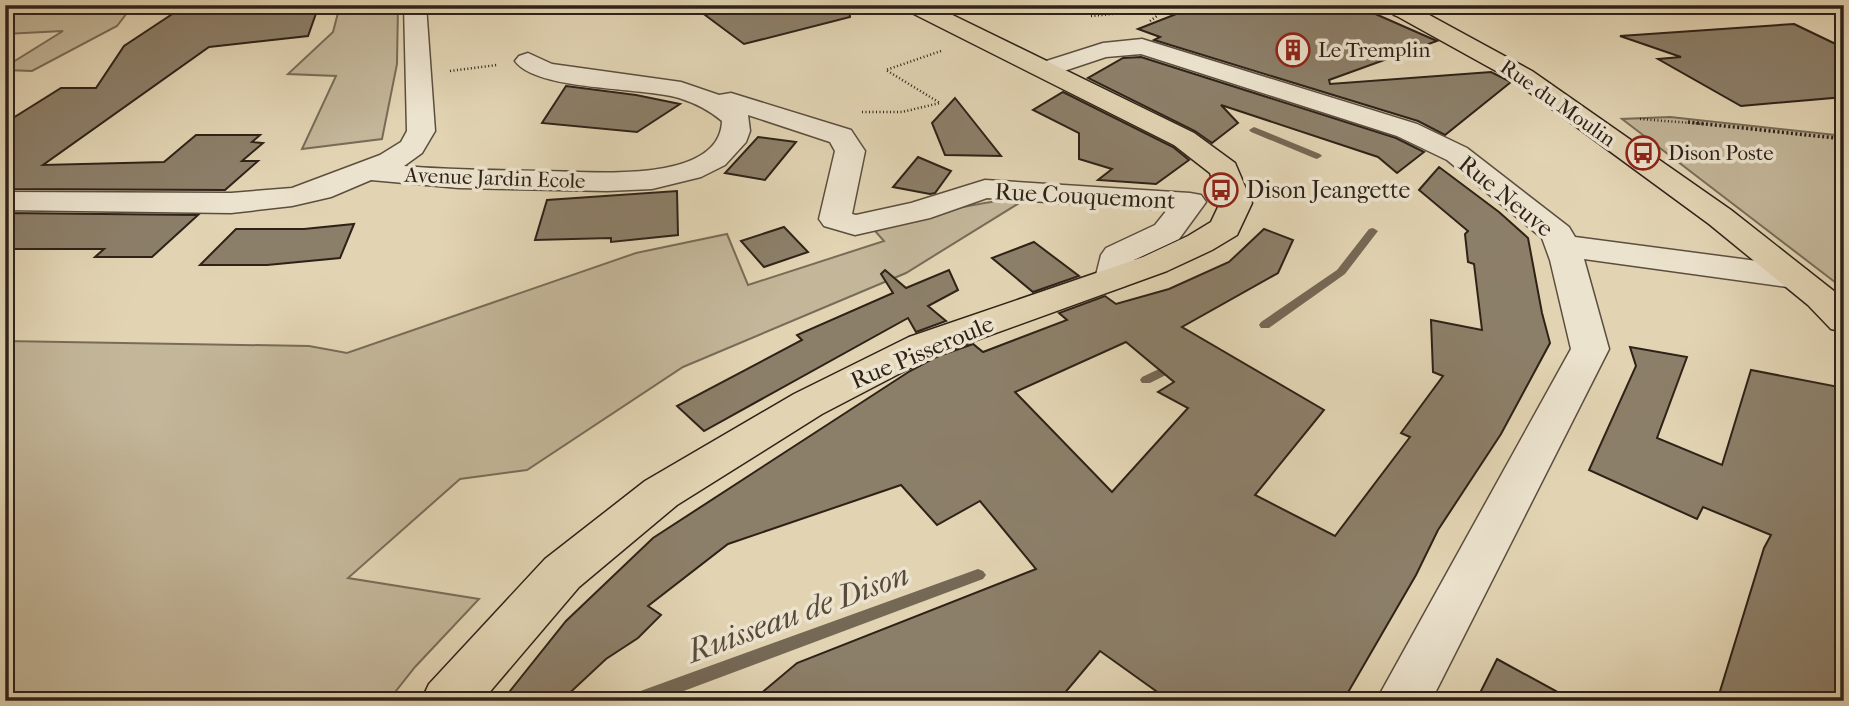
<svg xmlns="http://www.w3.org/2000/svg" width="1849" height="706" font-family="'IM FELL French Canon',serif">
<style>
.green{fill:#c3b699;stroke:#786c58;stroke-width:2}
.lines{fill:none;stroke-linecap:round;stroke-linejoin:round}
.stream{fill:#756855;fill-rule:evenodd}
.building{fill:#8c7f69;stroke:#2e2218;stroke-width:2;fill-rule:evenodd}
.minor-casing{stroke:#5b4e3f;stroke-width:3}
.major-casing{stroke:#2e2218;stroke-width:3}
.path-far1{stroke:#2e2218;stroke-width:2.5;stroke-dasharray:1 2.5;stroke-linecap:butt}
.path{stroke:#2e2218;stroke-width:3.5;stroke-dasharray:2 2.5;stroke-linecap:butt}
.minor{fill:#ece3ce;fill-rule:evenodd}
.major{fill:#e2d4b3;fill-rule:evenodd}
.labels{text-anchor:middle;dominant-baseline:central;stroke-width:7;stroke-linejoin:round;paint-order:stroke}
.far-poi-label{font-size:21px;fill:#2e2218;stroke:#ece3ce;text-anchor:start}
.far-street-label{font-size:21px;fill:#2e2218;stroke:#ece3ce}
.poi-label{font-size:24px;fill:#2e2218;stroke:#ece3ce;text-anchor:start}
.street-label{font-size:24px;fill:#2e2218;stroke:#ece3ce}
.near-water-label{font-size:32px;font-style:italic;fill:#584b3c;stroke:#ece3ce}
</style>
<rect width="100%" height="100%" fill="#e2d4b3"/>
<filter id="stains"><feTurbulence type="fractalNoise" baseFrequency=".00286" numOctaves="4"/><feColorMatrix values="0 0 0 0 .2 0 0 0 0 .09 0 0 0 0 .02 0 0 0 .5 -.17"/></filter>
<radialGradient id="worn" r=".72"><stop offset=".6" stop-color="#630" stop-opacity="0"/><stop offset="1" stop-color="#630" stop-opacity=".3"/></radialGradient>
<!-- green -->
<g class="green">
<polygon points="5,5 133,5 117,26 32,71 5,70 5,67 63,31 5,34"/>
<polygon points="340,5 398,5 397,64 382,139 302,149 336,76 288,74 333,32"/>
<polygon points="1670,117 1844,136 1844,289 1622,119"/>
<path d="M1029,197L906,273L683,367L527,470L460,479L348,578L479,599L415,667L388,701H5V341L309,346L347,353L636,253L727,234L748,285L884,241L875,231C925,214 976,202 1029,197Z"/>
</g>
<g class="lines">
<!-- stream -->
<g class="stream">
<polygon points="1254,127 1320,154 1322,156 1317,159 1314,158 1251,132 1249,130"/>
<polygon points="1373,228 1378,231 1345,274 1269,328 1261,328 1259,325 1261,322 1337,270 1369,229"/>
<polygon points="1176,361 1180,362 1182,365 1180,368 1150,383 1142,383 1140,380 1142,377"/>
<polygon points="978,569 983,571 986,575 983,579 657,701 626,701 629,695 635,693"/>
</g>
</g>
<!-- building -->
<g class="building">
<polygon points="186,5 319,5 308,36 209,47 43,165 164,162 196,135 260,135 252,142 263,143 242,161 258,161 225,190 5,189 5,123 61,88 96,88 124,46"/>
<polygon points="744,5 849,5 850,17 744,44 705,15"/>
<polygon points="1199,5 1355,5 1437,41 1329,80 1330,84 1491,72 1511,82 1445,135 1418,121 1154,40 1160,37 1138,29"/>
<polygon points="1794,24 1844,48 1844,97 1741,106 1658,59 1681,57 1620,36"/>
<polygon points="1141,57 1396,138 1424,152 1397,173 1378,157 1221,105 1238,123 1212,143 1195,131 1088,78 1123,58"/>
<polygon points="566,86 636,95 680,104 637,132 542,123"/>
<polygon points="1063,92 1173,147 1189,160 1156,184 1098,180 1112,169 1079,159 1079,133 1033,110"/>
<polygon points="955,98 1001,156 945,155 932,123"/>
<polygon points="758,137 796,142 765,180 725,173"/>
<polygon points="918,157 951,171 935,193 930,194 893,187"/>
<path d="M1439,167L1499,212L1528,238L1542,313L1550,343L1501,434L1438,530L1416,575L1343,701H1170L1100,651L1058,701H752L797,663L1036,569L980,501L937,525L901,485L728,544L648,606L661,615L638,638L606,659L561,701H502L566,621L653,538L910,371L936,357L973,344L983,352L1067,320L1059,313L1105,296L1116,304L1169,289L1229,262L1264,229L1293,240L1278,273L1182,327L1324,410L1255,495L1335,536L1410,437L1401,433L1443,376L1433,372L1431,320L1482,330L1474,264L1468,262L1465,234L1468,231L1419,190ZM1126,342L1174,382L1158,392L1188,408L1112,492L1015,392Z"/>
<polygon points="677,191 678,235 611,242 611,238 535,240 547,200"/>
<polygon points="5,213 198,215 152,257 95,257 104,249 5,249"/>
<polygon points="354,224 340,258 267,265 200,265 236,229 304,229"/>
<polygon points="784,227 808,252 764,267 741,241"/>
<polygon points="1034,242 1079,276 1033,292 992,258"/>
<polygon points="885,270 906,288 949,270 958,290 928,306 946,321 916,332 908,318 704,431 677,406 802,340 797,335 893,293 881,274"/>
<polygon points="1630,347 1687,357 1657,438 1722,465 1751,370 1844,388 1844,701 1717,701 1764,548 1771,535 1703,507 1697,519 1589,470 1636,366"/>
<polygon points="1497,659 1574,701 1476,701"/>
</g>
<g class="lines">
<defs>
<g id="minor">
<path d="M404,5H426L435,131L422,153L404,166C450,170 496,170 543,171C586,171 720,186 722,121C709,110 695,103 679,98C642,87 536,91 515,61L519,56L528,53L552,64L681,82L719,95L731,93L851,130L865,151L852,214L856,215L911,203L985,180L1190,193L1201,195L1206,202L1179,239L1134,260L1131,279L1125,286L1113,290L1101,286L1095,279L1101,255L1106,248L1155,225L1167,210L987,198L930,218L855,235L824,226L819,219L835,151L830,142L748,115L750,131L746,142L725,165L701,177L652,189L607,191L459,188L371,180L331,197L292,206L231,213L5,210V192L231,193L292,188L380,155L401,142L407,131Z"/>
<polygon points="1394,5 1448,5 1445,10 1402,17 1394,15 1391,10"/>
<polygon points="1142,39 1417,124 1467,148 1569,227 1575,237 1795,266 1807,270 1813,277 1807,284 1795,288 1584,259 1609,349 1431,701 1376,701 1571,349 1550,260 1542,238 1447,160 1397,136 1141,54 1106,57 1046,77 1037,74 1033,69 1037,64 1103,43"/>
</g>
<g id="major">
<polygon points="903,5 932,5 1194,133 1235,163 1252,203 1237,235 1212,250 1167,271 935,355 822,414 677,505 579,587 482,701 421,701 429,684 545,559 645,481 794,394 909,337 1143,257 1188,236 1211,222 1220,203 1210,173 1174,145 906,10"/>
<polygon points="1383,5 1411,5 1532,71 1731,210 1844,299 1844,332 1831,329 1808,305 1709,224 1514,81 1386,10"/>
</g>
</defs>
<!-- minor casing -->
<use href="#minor" class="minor-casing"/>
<!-- major casing -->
<use href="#major" class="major-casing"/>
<!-- path-far1 -->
<g class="path-far1">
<polyline points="1091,16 1112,14 1132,5"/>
<polyline points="1150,21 1157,16 1151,5"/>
<polyline points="450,71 497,65"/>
<polyline points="862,112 902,112 940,103 886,70 941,51"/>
<polyline points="1640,119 1704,124"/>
</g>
<!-- path -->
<polyline class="path" points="1688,122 1844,139"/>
<!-- minor -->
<use href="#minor" class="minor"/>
<!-- major -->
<use href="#major" class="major"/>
</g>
<!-- icons -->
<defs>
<symbol id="building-ring" viewBox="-11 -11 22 22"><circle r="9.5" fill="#ece3ce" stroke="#8f2418" stroke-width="1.5"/><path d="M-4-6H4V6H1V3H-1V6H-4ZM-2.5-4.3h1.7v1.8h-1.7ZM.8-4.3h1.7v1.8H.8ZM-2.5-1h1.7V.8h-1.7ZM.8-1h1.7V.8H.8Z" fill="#8f2418"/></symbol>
<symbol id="bus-ring" viewBox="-11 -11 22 22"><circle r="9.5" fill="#ece3ce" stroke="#8f2418" stroke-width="1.5"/><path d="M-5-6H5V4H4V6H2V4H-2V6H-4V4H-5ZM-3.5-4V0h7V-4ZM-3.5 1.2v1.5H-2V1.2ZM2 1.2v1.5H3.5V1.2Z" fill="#8f2418"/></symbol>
</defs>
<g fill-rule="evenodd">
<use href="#building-ring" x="1274" y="31" width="38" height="38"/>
<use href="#bus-ring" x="1624" y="134" width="38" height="38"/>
<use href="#bus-ring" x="1202" y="171" width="38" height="38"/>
</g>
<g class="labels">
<!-- far-poi labels -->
<g class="far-poi-label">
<text x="1318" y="50">Le Tremplin</text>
<text x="1668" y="153">Dison Poste</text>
</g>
<!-- far-street labels -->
<g class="far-street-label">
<text transform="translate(1558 103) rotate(35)">Rue du Moulin</text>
<text transform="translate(495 178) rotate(2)">Avenue Jardin Ecole</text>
</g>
<!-- poi labels -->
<g class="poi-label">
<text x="1246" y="190">Dison Jeangette</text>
</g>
<!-- street labels -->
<g class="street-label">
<text transform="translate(1085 196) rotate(3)">Rue Couquemont</text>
<text transform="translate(1506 196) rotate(39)">Rue Neuve</text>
<text transform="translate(922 352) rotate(-23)">Rue Pisseroule</text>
</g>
<!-- near-water labels -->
<g class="near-water-label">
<text transform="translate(798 613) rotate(-20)">Ruisseau de Dison</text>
</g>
</g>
<!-- margin -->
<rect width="1849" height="706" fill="none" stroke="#e2d4b3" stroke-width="28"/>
<rect x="7" y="7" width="1835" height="692" fill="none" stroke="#2e2218" stroke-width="3.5"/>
<rect x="14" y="14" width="1821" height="678" fill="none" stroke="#2e2218" stroke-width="2"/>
<rect width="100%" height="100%" filter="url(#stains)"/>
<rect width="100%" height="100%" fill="url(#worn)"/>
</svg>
